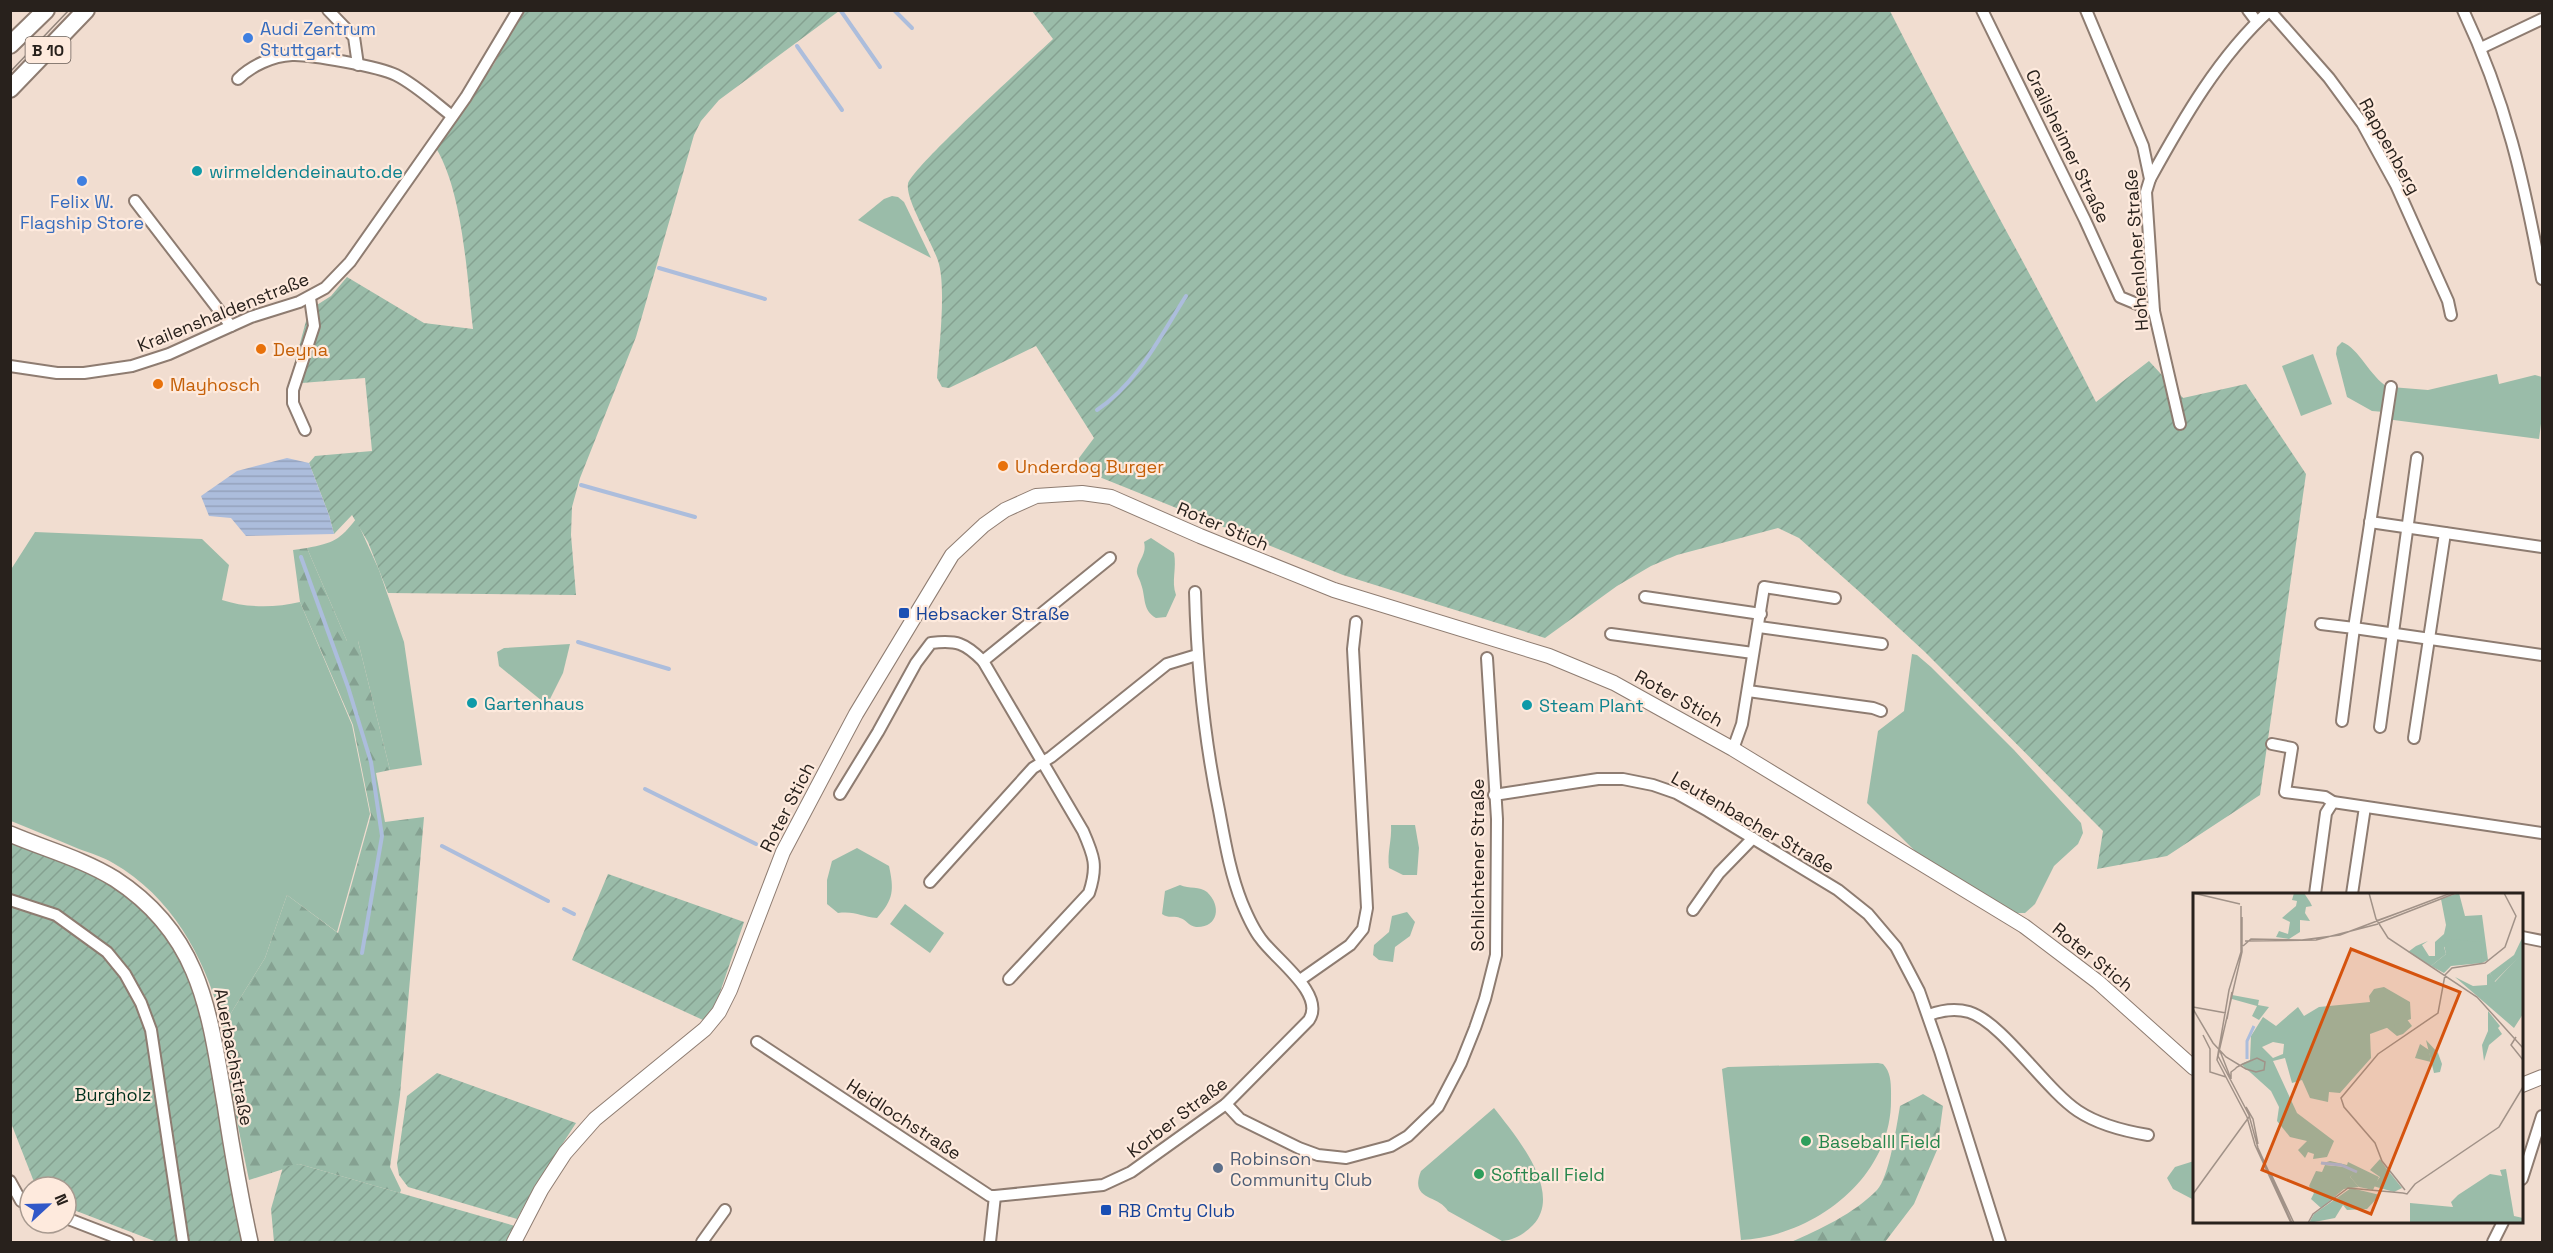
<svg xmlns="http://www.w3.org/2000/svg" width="2553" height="1253" font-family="'Space Grotesk',sans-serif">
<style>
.green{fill:#9abca9}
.forest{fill:url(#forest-firs)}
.garden{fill:url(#garden-furrows)}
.water{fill:url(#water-rules)}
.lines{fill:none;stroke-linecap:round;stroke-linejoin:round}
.stream{stroke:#acbddc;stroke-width:4}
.minor-casing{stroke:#8e7c71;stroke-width:14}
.tertiary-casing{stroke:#8e7c71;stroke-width:16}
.secondary-casing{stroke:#8e7c71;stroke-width:18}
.primary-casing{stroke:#8e7c71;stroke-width:20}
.minor{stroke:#fff;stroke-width:10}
.tertiary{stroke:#fff;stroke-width:14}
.secondary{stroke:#fff;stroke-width:15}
.primary{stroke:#fff;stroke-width:16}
.tram{stroke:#93857c;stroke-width:1.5}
.shop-dot{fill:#3f7fe0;stroke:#feeadd;stroke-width:2}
.culture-dot{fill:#0f9aa8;stroke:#feeadd;stroke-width:2}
.food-dot{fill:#e8710a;stroke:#feeadd;stroke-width:2}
.transit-dot{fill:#1a4fb4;stroke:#feeadd;stroke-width:2}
.leisure-dot{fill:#2e9e5b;stroke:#feeadd;stroke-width:2}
.service-dot{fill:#5c6f8a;stroke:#feeadd;stroke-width:2}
.labels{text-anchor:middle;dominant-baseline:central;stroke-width:4.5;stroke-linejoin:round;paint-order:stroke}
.shield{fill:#feeadd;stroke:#685d56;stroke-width:1.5}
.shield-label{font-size:16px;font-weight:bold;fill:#28211c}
.shop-label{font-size:18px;fill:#366cbe;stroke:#feeadd;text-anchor:start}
.street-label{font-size:18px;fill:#28211c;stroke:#feeadd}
.culture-label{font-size:18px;fill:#0d838f;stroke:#feeadd;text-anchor:start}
.food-label{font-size:18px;fill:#c56008;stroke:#feeadd;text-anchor:start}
.transit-label{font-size:18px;fill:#164399;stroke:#feeadd;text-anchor:start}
.park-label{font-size:18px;fill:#00321e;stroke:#feeadd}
.leisure-label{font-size:18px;fill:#27864d;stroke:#feeadd;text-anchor:start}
.service-label{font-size:18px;fill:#4e5e75;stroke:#feeadd;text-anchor:start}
.inset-river{fill:none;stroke:#acbddc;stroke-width:3}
.inset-road{fill:none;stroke:#a19288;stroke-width:1.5}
.view{fill:#d5530e;fill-opacity:0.15;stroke:#d5530e;stroke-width:3}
.inset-edge{fill:none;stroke:#28211c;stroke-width:3}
</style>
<defs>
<pattern id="forest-firs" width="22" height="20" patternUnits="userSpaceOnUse" patternTransform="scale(1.5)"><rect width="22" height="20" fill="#9abca9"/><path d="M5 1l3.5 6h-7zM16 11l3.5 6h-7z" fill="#85a191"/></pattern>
<pattern id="garden-furrows" width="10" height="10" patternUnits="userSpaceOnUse" patternTransform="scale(1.5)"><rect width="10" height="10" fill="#9abca9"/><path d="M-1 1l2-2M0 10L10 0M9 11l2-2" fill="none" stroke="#85a191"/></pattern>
<pattern id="water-rules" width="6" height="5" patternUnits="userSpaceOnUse" patternTransform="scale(1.5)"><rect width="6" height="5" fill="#acbddc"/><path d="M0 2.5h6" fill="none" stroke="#94a2bc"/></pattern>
</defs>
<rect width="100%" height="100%" fill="#f1ddd0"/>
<!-- green -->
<g class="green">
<polygon points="892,196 898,197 904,202 931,258 858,220 884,199"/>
<path d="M2342,342C2359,348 2370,377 2388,387L2384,412L2372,411L2347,397L2336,354L2337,347Z"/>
<polygon points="2313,354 2332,404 2301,416 2282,366"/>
<polygon points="2497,374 2499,384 2535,375 2542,377 2542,416 2539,439 2386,419 2391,387 2428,390"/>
<path d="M356,519L379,570L404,642L422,765L390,770L358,641H347L307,548C333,543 340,540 356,519Z"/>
<path d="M35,532L202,539L229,565L222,600C246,608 275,608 300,602L352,725L370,814L337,932L287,895L265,958L223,1026C206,960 174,898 113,863C103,857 90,853 79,849C56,839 33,830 11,821L10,571Z"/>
<path d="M1151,538L1174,553C1177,569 1171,581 1176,595L1166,617L1156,618C1142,610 1146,597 1141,584C1140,579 1136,575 1137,570C1139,559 1147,554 1144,542Z"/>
<polygon points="570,644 563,673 547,705 499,666 497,652 504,648"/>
<polygon points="1912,654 1917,655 1931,667 2014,750 2081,823 2083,833 2078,844 2054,866 2035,904 2025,913 2015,913 1919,855 1867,803 1878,731 1904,711"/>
<path d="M1391,825H1415L1419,848L1417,875H1403L1389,868C1387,851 1392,841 1391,825Z"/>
<path d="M857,848L889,866C894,890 894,899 877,918C861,917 857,911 838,913L827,904V880L832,861Z"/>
<path d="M1180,885C1189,889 1200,886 1207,892C1222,906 1218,928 1196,927C1188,926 1186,919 1180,918C1173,915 1169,919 1162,914L1165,891Z"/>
<polygon points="905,904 944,933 930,953 890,924"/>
<polygon points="1407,912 1415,922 1410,936 1395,947 1393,962 1379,960 1373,955 1374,945 1389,932 1392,916"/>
<path d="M1878,1063L1883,1064C1892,1073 1891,1087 1891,1099C1892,1178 1814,1236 1741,1240L1722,1069L1728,1067Z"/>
<path d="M1494,1108C1515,1135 1564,1192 1533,1225C1524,1234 1515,1240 1502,1241L1448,1211C1438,1194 1409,1201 1421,1171Z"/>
<polygon points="2194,1161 2194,1200 2173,1189 2167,1178 2175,1167"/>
</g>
<!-- forest -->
<g class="forest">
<polygon points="307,548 347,641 358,641 390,770 376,773 385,822 424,817 400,1095 390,1167 401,1190 400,1193 299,1164 249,1180 232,1097 223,1026 265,958 287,895 338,933 371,815 353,725 300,602 293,550"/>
<path d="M1923,1094L1943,1106L1937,1150L1914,1204L1885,1242H1791C1819,1230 1855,1213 1877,1190C1889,1178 1897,1124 1900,1106Z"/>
</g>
<!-- garden -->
<g class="garden">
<path d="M521,11H839L719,100L701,121L694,135L636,337L580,478L572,507L571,535L576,595L388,593L368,542L352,515L334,534L329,515L309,463L315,456L372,451L365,378L289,384L309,310L331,296L347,277L424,323L473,329C467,276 463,193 436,148L494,64Z"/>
<path d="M1032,11H1890C1956,142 2030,270 2096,402L2149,361L2183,398L2246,384L2306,474L2260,795L2167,856L2097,869L2103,831L1925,652L1863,595L1799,538L1778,528L1677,555L1651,566L1617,586L1545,638L1343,575L1077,468L1079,458L1094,438L1036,346L949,388L942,387L937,378C939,348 946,292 939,264C934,245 905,200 908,184C911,168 1032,59 1053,39Z"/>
<polygon points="11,839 100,877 129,895 158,926 181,958 197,993 207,1038 242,1242 157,1242 66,1207 66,1187 36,1187 11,1123"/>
<polygon points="608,874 744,922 716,1004 703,1020 572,960"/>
<polygon points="437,1073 576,1123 534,1188 517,1219 408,1187 399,1175 397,1164 407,1096"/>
<polygon points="299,1164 515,1226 507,1242 274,1242 271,1209 283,1167"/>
</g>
<!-- water -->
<polygon class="water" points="287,458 309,463 329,515 334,534 246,536 231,518 209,516 201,496 237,471"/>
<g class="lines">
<!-- stream -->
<g class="stream">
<polyline points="894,10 912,28"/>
<polyline points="841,11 880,67"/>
<polyline points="797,46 842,110"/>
<polyline points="659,268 765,299"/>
<path d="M1097,410C1137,384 1161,335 1186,296"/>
<polyline points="581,485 695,517"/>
<polyline points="301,557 348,687 371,762 382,836 362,953"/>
<polyline points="578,642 669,669"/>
<polyline points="645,789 756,844"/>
<polyline points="442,846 548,901"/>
<polyline points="564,909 574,914"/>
</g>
<defs>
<g id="minor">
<polyline points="328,10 354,37 358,65"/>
<polyline points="1982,10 2085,220 2120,297 2154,311"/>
<polyline points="2086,10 2143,146 2150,179 2146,192 2154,311 2180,424"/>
<polyline points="2248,10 2257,22"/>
<path d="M2463,10C2506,101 2524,181 2542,279"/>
<polyline points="2270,11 2329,78 2362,123 2396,185 2448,301 2451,315"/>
<polyline points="2481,48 2542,19"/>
<path d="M238,79C251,66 272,56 292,55C309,54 380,67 396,75C416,85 434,102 452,116"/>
<path d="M2150,179C2183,119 2219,56 2270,10"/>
<polyline points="135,201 231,326"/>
<polyline points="10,366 57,373 84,373 132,366 169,354 251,317 299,302 325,288 350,262 466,97 518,10"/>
<polyline points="2391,387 2354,628 2542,655"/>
<polyline points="305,430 293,403 293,390 314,326 310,298"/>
<polyline points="2370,522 2542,547"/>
<polyline points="1645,597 1761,614"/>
<polyline points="2321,624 2354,628 2342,721"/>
<polyline points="1759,627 1882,644"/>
<polyline points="1611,634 1753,653"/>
<polyline points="983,661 1110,558"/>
<polyline points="1748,691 1873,708 1881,711"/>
<polyline points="2380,727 2417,458"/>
<polyline points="2414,738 2445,533"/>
<polyline points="2272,744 2292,748 2285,792 2325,797 2333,802 2542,833"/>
<polyline points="1733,749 1742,724 1764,587 1835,598"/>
<path d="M840,794L878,732L916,663L931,643C957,640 965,643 983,661L1083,831C1094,856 1098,866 1089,893L1009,979"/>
<polyline points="1494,795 1598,779 1623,779 1653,785 1676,793 1708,811 1838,890 1868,914 1896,947 1919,991 1940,1051 2000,1242"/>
<polyline points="930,882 1033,768 1051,757 1167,664 1197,655"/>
<polyline points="2315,894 2326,813 2333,802"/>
<polyline points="2352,894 2365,807"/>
<polyline points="10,900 56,915 107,952 125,974 141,1003 151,1030 183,1242"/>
<polyline points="1693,910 1719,873 1753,838"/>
<polyline points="2522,937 2542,941"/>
<polyline points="1300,980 1350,945 1363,929 1367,908 1353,649 1356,622"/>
<path d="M1929,1015C1942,1010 1955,1008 1969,1012C2002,1022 2045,1089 2078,1111C2099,1125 2124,1131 2148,1135"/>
<path d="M757,1042L990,1196H995L1103,1185L1131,1172L1226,1104L1309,1020C1326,994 1275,959 1261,939C1253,929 1247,915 1242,903C1230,873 1225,842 1219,810C1204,738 1197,666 1195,592"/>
<polyline points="1226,1104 1240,1119 1299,1148 1318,1155 1346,1158 1391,1146 1408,1136 1438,1107 1461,1063 1475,1028 1485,999 1496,955 1497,819 1487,658"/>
<polyline points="2522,1179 2542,1116"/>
<polyline points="10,1181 21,1201 30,1204"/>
<polyline points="66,1218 128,1242"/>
<polyline points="702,1242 725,1210"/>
<polyline points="990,1242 995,1196"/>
<polyline points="2493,1242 2503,1222"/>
</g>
<g id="tertiary">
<polyline points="2522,1085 2542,1077"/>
<polyline points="514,1242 541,1190 565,1153 595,1119 705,1029 719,1012 730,990 783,852 830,763 856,714 952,555 984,525 1005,510 1036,496 1082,493 1111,497 1200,536 1334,590 1549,656 1614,683 1733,749 2024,926 2098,982 2194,1068"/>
</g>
<path id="secondary" d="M10,834C45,849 83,859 115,879C201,935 209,1011 225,1104C232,1150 240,1196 250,1242"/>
<g id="primary">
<polyline points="10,45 46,10"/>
<polyline points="10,89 86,10"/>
</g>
</defs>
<!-- minor casing -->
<use href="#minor" class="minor-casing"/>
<!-- tertiary casing -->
<use href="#tertiary" class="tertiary-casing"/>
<!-- secondary casing -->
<use href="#secondary" class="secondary-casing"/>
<!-- primary casing -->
<use href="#primary" class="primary-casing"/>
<!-- minor -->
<use href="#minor" class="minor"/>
<!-- tertiary -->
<use href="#tertiary" class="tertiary"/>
<!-- secondary -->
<use href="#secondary" class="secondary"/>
<!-- primary -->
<use href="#primary" class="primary"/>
<!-- tram -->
<polyline class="tram" points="10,72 69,10"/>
</g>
<!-- markers -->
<g class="shop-dot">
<circle cx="248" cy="38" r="6"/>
<circle cx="82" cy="181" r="6"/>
</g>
<g class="culture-dot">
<circle cx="197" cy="171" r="6"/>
<circle cx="472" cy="703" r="6"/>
<circle cx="1527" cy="705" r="6"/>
</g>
<g class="food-dot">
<circle cx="261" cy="349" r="6"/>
<circle cx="158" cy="384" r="6"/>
<circle cx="1003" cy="466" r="6"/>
</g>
<g class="transit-dot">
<rect x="898" y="607" width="12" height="12" rx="3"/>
<rect x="1100" y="1204" width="12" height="12" rx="3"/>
</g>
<g class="leisure-dot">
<circle cx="1806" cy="1141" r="6"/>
<circle cx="1479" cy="1174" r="6"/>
</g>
<circle class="service-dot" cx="1218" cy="1168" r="6"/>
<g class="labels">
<!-- shield labels -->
<rect class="shield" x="25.5" y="37" width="45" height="26" rx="4.5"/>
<g class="shield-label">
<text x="48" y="50">B 10</text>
</g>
<!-- shop labels -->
<g class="shop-label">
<text x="260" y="28">Audi Zentrum<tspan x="260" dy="21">Stuttgart</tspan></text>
<text x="82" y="201" text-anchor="middle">Felix W.<tspan x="82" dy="21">Flagship Store</tspan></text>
</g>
<!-- street labels -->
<g class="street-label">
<text transform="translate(2068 146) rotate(64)">Crailsheimer Straße</text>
<text transform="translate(2390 146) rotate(61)">Rappenberg</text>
<text transform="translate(2136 250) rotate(-94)">Hohenloher Straße</text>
<text transform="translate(223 312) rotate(-22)">Krailenshaldenstraße</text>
<text transform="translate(1223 526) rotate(23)">Roter Stich</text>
<text transform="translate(1679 698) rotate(29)">Roter Stich</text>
<text transform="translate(787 807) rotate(-63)">Roter Stich</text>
<text transform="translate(1753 822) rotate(30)">Leutenbacher Straße</text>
<text transform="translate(1477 865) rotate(-90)">Schlichtener Straße</text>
<text transform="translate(2093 957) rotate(39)">Roter Stich</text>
<text transform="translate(234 1057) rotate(79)">Auerbachstraße</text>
<text transform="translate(1177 1117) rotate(-37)">Korber Straße</text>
<text transform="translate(904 1119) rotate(33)">Heidlochstraße</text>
</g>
<!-- culture labels -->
<g class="culture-label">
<text x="209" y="171">wirmeldendeinauto.de</text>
<text x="484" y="703">Gartenhaus</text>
<text x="1539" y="705">Steam Plant</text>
</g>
<!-- food labels -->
<g class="food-label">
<text x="273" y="349">Deyna</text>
<text x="170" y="384">Mayhosch</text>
<text x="1015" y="466">Underdog Burger</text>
</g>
<!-- transit labels -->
<g class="transit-label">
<text x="916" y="613">Hebsacker Straße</text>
<text x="1118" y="1210">RB Cmty Club</text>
</g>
<!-- park labels -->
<g class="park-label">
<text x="113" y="1094">Burgholz</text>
</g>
<!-- leisure labels -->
<g class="leisure-label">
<text x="1818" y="1141">Baseballl Field</text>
<text x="1491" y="1174">Softball Field</text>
</g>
<!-- service labels -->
<g class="service-label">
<text x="1230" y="1158">Robinson<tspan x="1230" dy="21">Community Club</tspan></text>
</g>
</g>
<!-- overview -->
<g transform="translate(2193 893)">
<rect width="330" height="330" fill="#f1ddd0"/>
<path d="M101,0H111L117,9L119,13L113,14L112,20L117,28L107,27V39L96,46L83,44L86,38L95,41L97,29L89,25L103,13L104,8L99,7ZM266,0L272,23L289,22L295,67L289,70L267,48L251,54L253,61L238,73L215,59L223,53L235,48L229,52L236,63H242V49L251,41L253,32L248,6ZM330,59V121L321,135L262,84L280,93L294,92V82L297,80L302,89ZM39,102L66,107L65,112L76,114L66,127L59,123L64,113L39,106ZM213,125L219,133L210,141L204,143L193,134ZM227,151L236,157L238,169L222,165ZM132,272L153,274L162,280L157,284L166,294L151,296L128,315L118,306L121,300L116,293L123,278L129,279Z" fill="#9abca9"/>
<path d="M295,118L307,133L305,135L309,141L296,152L291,168L289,152L295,138ZM233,147L245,160L249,171L247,179L241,180ZM137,268L154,272L155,269L186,284L180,297L166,294L157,284L161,280L153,273L127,271Z" fill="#9abca9"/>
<path d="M330,43L329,61L301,89L297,80L321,62ZM256,46L288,49L289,70L258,73L251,80L238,73L253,61L251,52ZM191,94L217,109L218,126L177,141L178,165L147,200L136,199L135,209L117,205L109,187L99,190L92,165L80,168L104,220L141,248L134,264L120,266L121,261L115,259L112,265L105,257L114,248L97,244L84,228L86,214L78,198L48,171L57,167L58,143L70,124L83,133L105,114L111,123L126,114L177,109L176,103L181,96ZM80,149L91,151L90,161L80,165L69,154ZM187,266L193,275L209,295L201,299L180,293L187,284L177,277ZM313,276L321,323L330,325V330H217V310L260,314L258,309L265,302L297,281L309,283L307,277ZM158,295L187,302L174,316L154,317L150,312L142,325L116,330L121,321Z" fill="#9abca9" fill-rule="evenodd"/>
<path class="inset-river" d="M54,166V148L61,133M128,270L148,272L164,279"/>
<path class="inset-road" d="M0,0L47,11M176,0L183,26L195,45L284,104L330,155M48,13V59L36,97L24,167L54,224L62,252L98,330M49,24V59L25,163L56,222L65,255L99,330M183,28L205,20M186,30L263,0M52,48L123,47L185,31M50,53L58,46L109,47L147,42L258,0M252,82L259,75L292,70L312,54L323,23L311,0M0,114L33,120M0,116L20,150L33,164L53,176L63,179L71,177L72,169L64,165L50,171L44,174L42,176L38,179V186M34,126L39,99M10,142L17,156V179L33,184M323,144L318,152L330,167M27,158L38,186M0,161V185M53,214L60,226L65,251M78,281L101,330M212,297L189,268L182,250L151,214L148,205L185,161L245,120L252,82M210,300L214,301L222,291L306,234L330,194M0,301L56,224M115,330L120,321L155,295L210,300"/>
<path class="view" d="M158,56L267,99L178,321L69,277Z"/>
<rect width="330" height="330" class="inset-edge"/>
</g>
<!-- border -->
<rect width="2553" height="1253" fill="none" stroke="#28211c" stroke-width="24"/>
<!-- north arrow -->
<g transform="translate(48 1205) rotate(68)"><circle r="28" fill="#feeadd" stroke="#a89a90" stroke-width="1.5"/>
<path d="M0-4.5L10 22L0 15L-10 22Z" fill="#3158c8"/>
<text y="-9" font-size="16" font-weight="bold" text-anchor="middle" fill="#28211c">N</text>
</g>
</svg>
